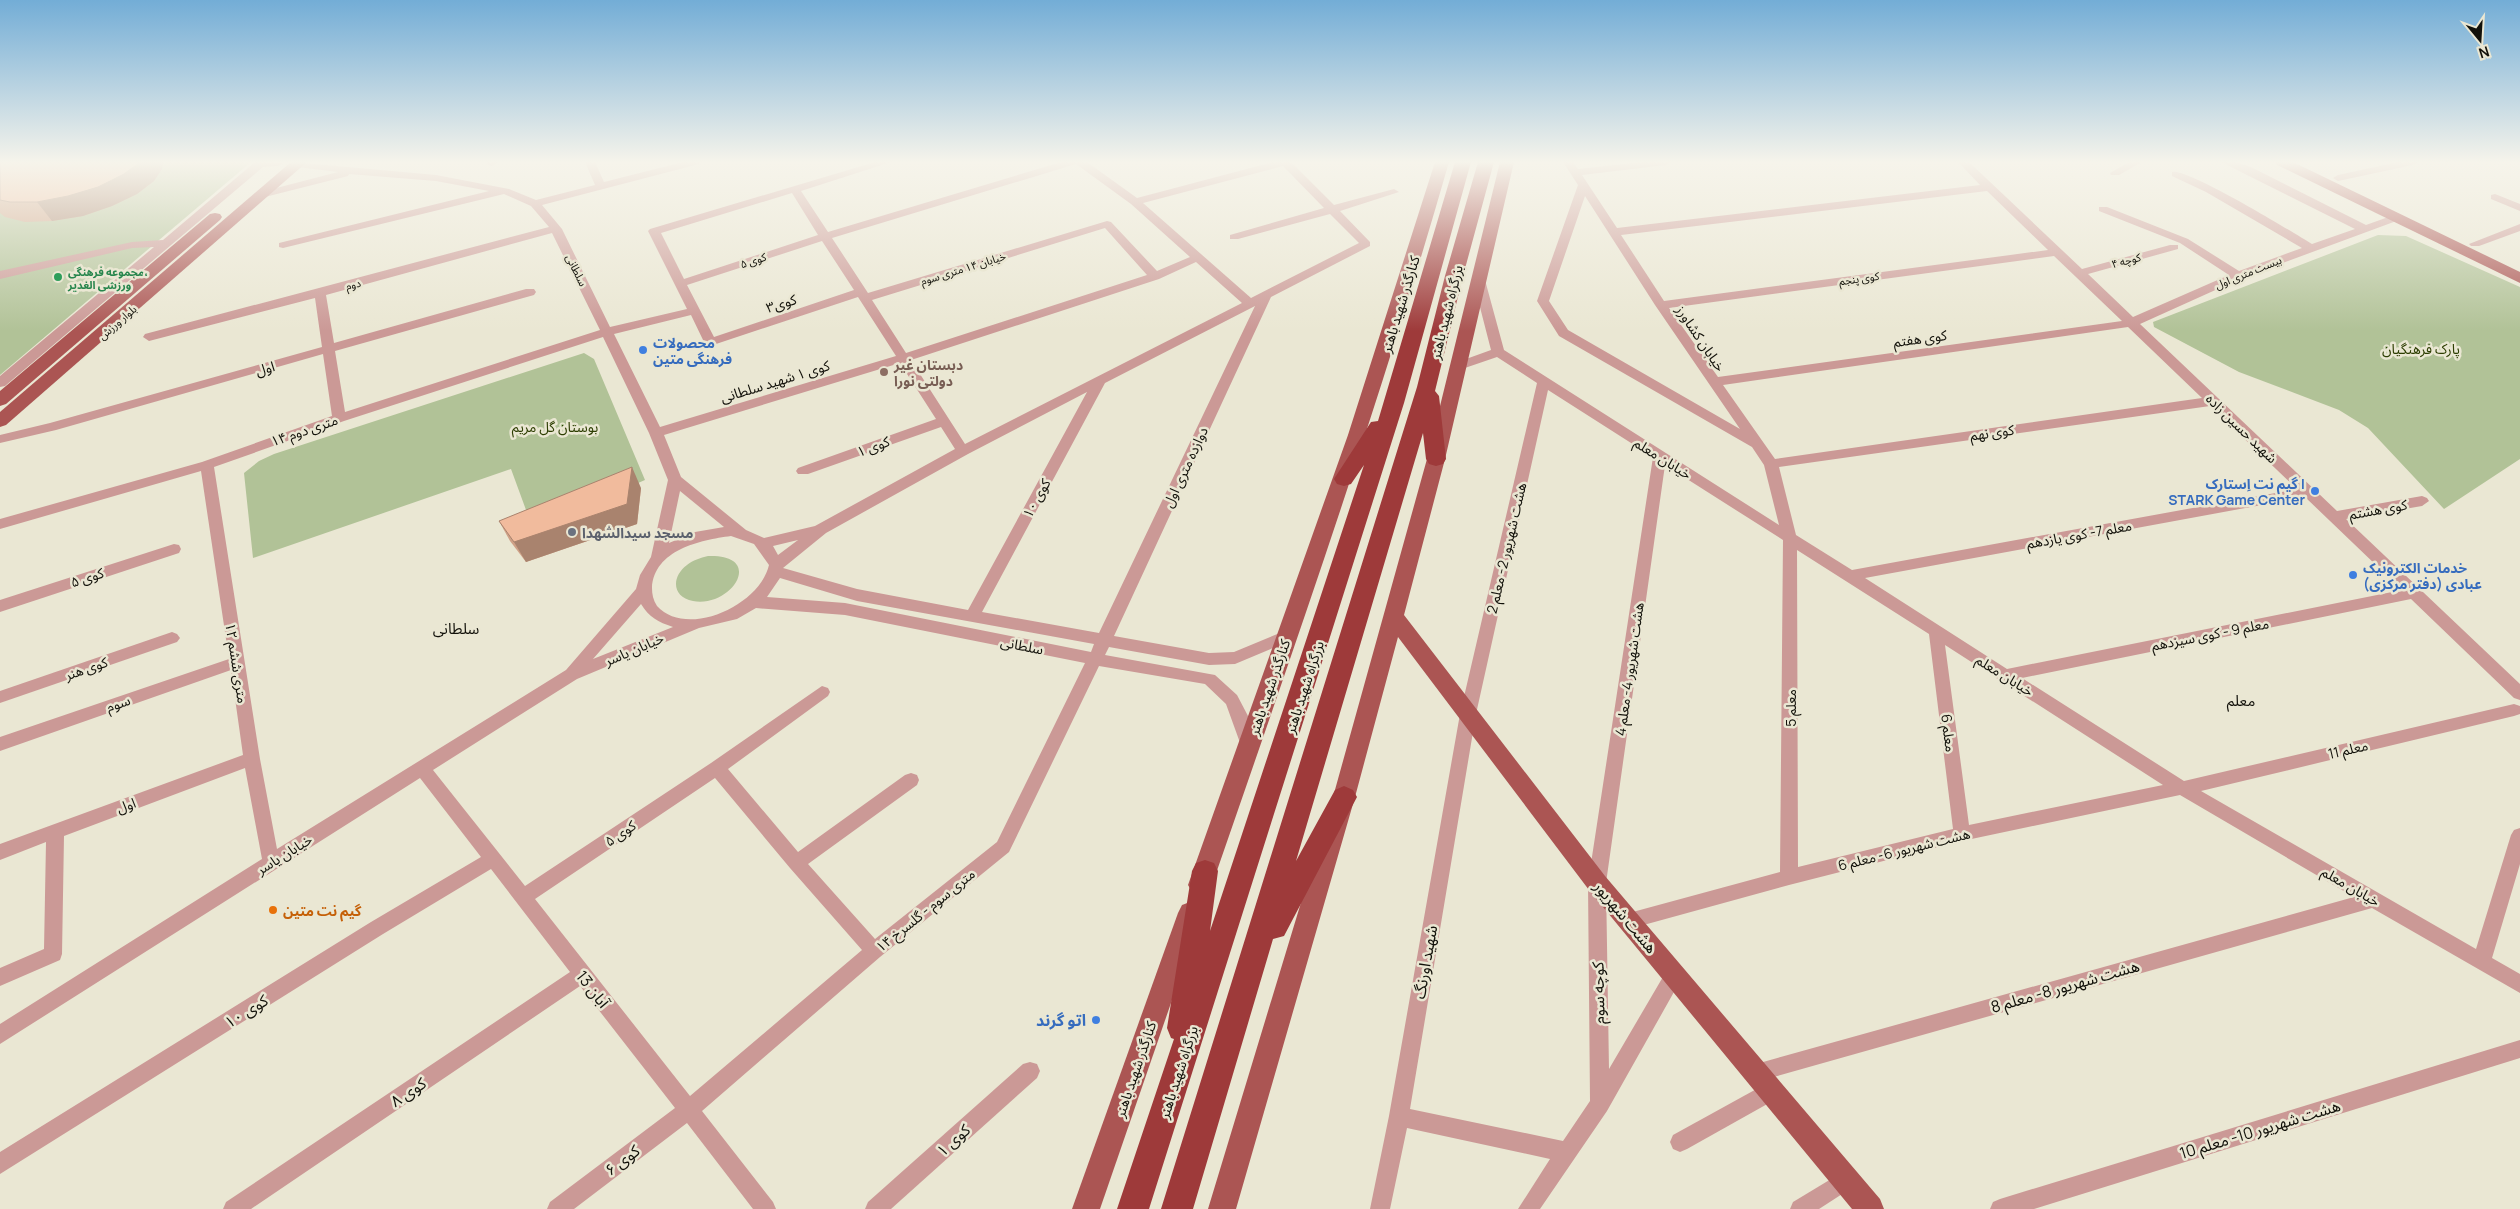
<svg xmlns="http://www.w3.org/2000/svg" width="2520" height="1209" font-family="Manrope,'Noto Sans Arabic',sans-serif">
<style>
.green{fill:#b1c297}
.lines{fill:none;stroke-linecap:round;stroke-linejoin:round}
.minor{fill:#cb9996;fill-rule:evenodd}
.major{fill:#ab5553;fill-rule:evenodd}
.highway{fill:#9e3a3a;fill-rule:evenodd}
.wall{fill:#cfa187}
.shaded-wall{fill:#a9836e}
.building{fill:#f1bb9d;stroke:#a9836e}
.leisure-dot{fill:#2e9e5b;stroke:#eae7d3;stroke-width:2}
.shop-dot{fill:#3f7fe0;stroke:#eae7d3;stroke-width:2}
.education-dot{fill:#8d6e63;stroke:#eae7d3;stroke-width:2}
.worship-dot{fill:#6b7280;stroke:#eae7d3;stroke-width:2}
.food-dot{fill:#e8710a;stroke:#eae7d3;stroke-width:2}
.labels{text-anchor:middle;dominant-baseline:central;stroke-width:5;stroke-linejoin:round;paint-order:stroke}
.far-street-label{font-size:11px;fill:#12110a;stroke:#eae7d3}
.far-leisure-label{font-size:11px;font-weight:bold;fill:#27864d;stroke:#eae7d3;text-anchor:start}
.street-label{font-size:14px;fill:#12110a;stroke:#eae7d3}
.shop-label{font-size:14px;font-weight:bold;fill:#366cbe;stroke:#eae7d3;text-anchor:start}
.park-label{font-size:14px;fill:#2d3e02;stroke:#eae7d3}
.education-label{font-size:14px;font-weight:bold;fill:#785e54;stroke:#eae7d3;text-anchor:start}
.worship-label{font-size:14px;font-weight:bold;fill:#5b616d;stroke:#eae7d3;text-anchor:start}
.food-label{font-size:14px;font-weight:bold;fill:#c56008;stroke:#eae7d3;text-anchor:start}
.neighbourhood-label{font-size:15px;fill:#12110a;stroke:#eae7d3}
.near-street-label{font-size:16px;fill:#12110a;stroke:#eae7d3}
.near-shop-label{font-size:16px;font-weight:bold;fill:#366cbe;stroke:#eae7d3;text-anchor:end}
</style>
<rect width="100%" height="100%" fill="#eae7d3"/>
<!-- green -->
<g class="green">
<polygon points="0,162 251,162 0,375"/>
<polygon points="2378,235 2406,236 2520,287 2520,459 2444,509 2368,428 2339,410 2239,372 2154,327 2153,322"/>
<polygon points="584,353 594,359 645,480 533,529 511,469 253,558 244,473 259,461 274,454"/>
<path d="M708,556C766,554 732,608 693,601C672,597 671,577 687,565C693,560 700,558 708,556Z"/>
</g>
<g class="lines">
<!-- minor -->
<g class="minor">
<polygon points="255,162 283,163 278,166 263,167 5,386 0,387 0,376 154,247 132,248 0,279 0,271 132,242 163,240"/>
<path d="M293,162L436,175L509,189L536,200L595,185L585,162H595L604,182L683,162H700L699,164L542,205L562,229L610,327L687,309L648,231L650,229L875,162H891L801,191L828,232L1061,162H1087L1137,198L1273,162H1291L1334,205L1394,189L1399,192L1340,211L1370,242V246L1271,297L1114,636L1209,653L1234,652L1287,630L1292,632L1295,636L1292,640L1235,664L1209,665L1109,647L1105,655L1215,675L1237,695L1248,716L1257,746L1255,751L1249,753L1243,751L1226,704L1205,684L1099,666L1009,852L880,957L702,1111L773,1202L776,1209H753L687,1123L574,1209H547L550,1202L675,1108L580,986L251,1209H223L226,1202L570,972L491,869L383,934L0,1174V1152L371,922L481,857L420,778L0,1044V1024L262,859L245,768L64,836L62,954L60,960L0,986V968L44,949L46,842L0,860V844L243,755L231,670L0,751V737L229,659L201,471L0,529V519L202,462L332,416L323,354L56,430L0,443V435L50,423L322,347L315,298L149,341L143,337L145,334L549,227L531,206L504,194L283,248L279,247V243L489,191L436,181L349,174L348,176L261,198L257,197V193L338,172L297,167L293,166ZM1076,164L1131,204L1190,257L1157,271L1111,222L1107,221L868,293L832,238ZM1283,166L1324,208L1230,235V239H1238L1330,214L1359,243L1251,298L1143,203ZM792,193L818,235L684,279L661,233ZM1105,228L1147,275L906,353L872,300ZM552,233L600,330L345,412L335,351L534,295L536,292L534,289H526L334,343L326,295ZM822,241L854,290L714,337L687,285ZM1196,262L1242,303L965,444L911,360L1159,279ZM858,297L896,356L660,427L614,334L691,315L704,342L710,346ZM1255,306L1099,633L982,612L1105,383ZM603,337L649,433L668,480L651,557L640,575L636,589L566,670L277,849L260,759L214,467L344,421ZM900,363L936,419L798,468L796,471L798,474H808L941,427L955,449L815,526L764,538L746,530L681,477L664,435ZM1087,392L968,610L857,589L783,568L826,533L968,454ZM680,491L724,527L695,532L669,543ZM731,536L754,544L769,565C760,605 687,639 657,606C653,600 652,594 652,588C654,550 700,540 731,536ZM798,540L778,555L773,546ZM780,578L857,601L1094,644L1091,652L845,603L767,597ZM641,604C649,617 658,622 673,627L593,659ZM756,608L845,615L1085,663L997,842L875,939L808,864L917,785L919,780L917,775L911,773L905,775L798,852L728,769L828,696L830,692L828,688L822,686L711,763L525,886L433,770L577,679L699,628L737,619ZM715,778L790,868L862,950L690,1096L535,899Z"/>
<polygon points="487,162 500,162 492,166 488,165"/>
<path d="M1563,162H1573L1578,169L1640,162H1671L1666,165L1582,175L1617,228L1980,185L1958,162H1969L2082,269L2170,245H2178V249L2088,274L2133,317L2229,275L2180,243L2099,211V207H2107L2188,239L2239,271L2302,248L2206,192L2172,176V172C2188,168 2292,232 2312,244L2355,229L2221,162H2237L2251,167L2366,225L2391,216H2399V220L2242,278L2140,324L2337,511L2422,496L2427,498L2429,501L2422,506L2346,519L2520,684V700L2514,698L2411,599L2022,678L2184,781L2514,704L2520,706V714L2514,716L2201,791L2476,949L2511,835L2514,830L2520,828V864L2492,958L2520,974V993L2372,908L1756,1082L1749,1080L1746,1073L1749,1066L1756,1064L2354,897L2180,795L1962,841L1789,885L1629,929L1623,927L1620,921L1623,915L1629,913L1780,872L1783,540L1665,465L1606,883L1609,1069L1667,970L1674,967L1681,970L1683,976L1607,1111L1540,1209H1518L1550,1159L1407,1128L1390,1209H1370L1389,1116L1460,714L1537,383L1497,357L1459,370L1453,366L1455,363L1491,350L1473,280L1475,277L1479,276L1485,280L1504,350L1779,525L1764,465L1752,447L1559,336L1537,301L1578,185ZM1987,191L2048,250L1664,301L1621,235ZM1585,196L1655,305L1740,429L1568,330L1549,301ZM2054,256L2122,321L1718,377L1669,308ZM2128,327L2202,398L1775,459L1723,385ZM1548,390L1653,457L1588,883L1590,1101L1563,1141L1410,1109L1476,714ZM2210,406L2297,489L1852,570L1796,535L1779,467ZM2305,497L2402,590L2007,669L1865,578ZM1797,550L1929,634L1953,829L1798,867ZM1945,645L2163,785L1969,825Z"/>
<polygon points="2129,162 2142,162 2119,175 2111,175 2110,173"/>
<polygon points="2398,162 2418,162 2413,165 2338,181 2333,178 2338,175"/>
<polygon points="2495,194 2520,204 2520,211 2491,199 2491,195"/>
<polygon points="2520,224 2520,231 2479,246 2471,246 2469,244"/>
<polygon points="174,544 179,545 181,549 179,553 0,612 0,600"/>
<polygon points="172,632 177,634 180,638 177,642 0,703 0,691"/>
<polygon points="2520,1040 2520,1058 2034,1209 1990,1209 1993,1202 2000,1199"/>
<polygon points="1030,1062 1037,1064 1040,1071 1037,1078 891,1209 865,1209 868,1202 1023,1064"/>
<polygon points="1771,1081 1778,1084 1781,1091 1778,1098 1687,1149 1680,1152 1673,1149 1670,1142 1673,1135"/>
<polygon points="1846,1170 1853,1173 1856,1180 1853,1187 1819,1209 1790,1209 1793,1202"/>
</g>
<!-- major -->
<g class="major">
<polygon points="291,162 307,162 6,425 0,427 0,412"/>
<path d="M1435,162H1449C1379,406 1295,645 1212,885L1208,892L1200,895L1192,892L1188,885L1348,435Z"/>
<polygon points="1500,162 1514,162 1445,459 1404,615 1605,876 1880,1199 1884,1209 1852,1209 1589,890 1398,637 1355,797 1236,1209 1208,1209 1333,797 1427,459"/>
<polygon points="2275,162 2293,162 2520,272 2520,283 2277,165"/>
<polygon points="215,213 220,214 222,217 220,220 6,404 0,406 0,391 210,214"/>
<polygon points="1190,902 1198,905 1202,913 1100,1209 1072,1209 1178,913 1182,905"/>
</g>
<!-- highway -->
<g class="highway">
<polygon points="1455,162 1471,162 1404,403 1149,1209 1117,1209 1174,1039 1171,1038 1167,1028 1192,871 1196,863 1205,860 1214,863 1218,871 1210,931 1364,465 1351,484 1344,486 1337,484 1334,479 1371,422 1378,421"/>
<polygon points="1478,162 1494,162 1463,276 1435,391 1439,396 1446,459 1443,464 1436,466 1429,464 1426,459 1423,433 1296,861 1335,790 1344,786 1353,790 1357,797 1284,936 1273,939 1193,1209 1161,1209 1417,387 1445,276"/>
</g>
</g>
<!-- wall -->
<g class="wall">
<polygon points="0,162 163,162 162,169 154,181 137,194 112,206 83,216 52,221 25,222 5,217 0,213"/>
<polygon points="641,488 637,524 526,562 510,541 499,521"/>
</g>
<!-- shaded-wall -->
<g class="shaded-wall">
<polygon points="140,162 163,162 162,169 154,181 137,194 112,206 83,216 52,221 37,202"/>
<polygon points="632,467 641,488 637,524 526,562 514,542"/>
</g>
<!-- building -->
<g class="building">
<polygon points="0,162 140,162 124,174 98,187 68,196 37,202 10,202 0,200"/>
<polygon points="632,467 627,504 514,542 499,521"/>
</g>
<!-- sky -->
<linearGradient id="sky" x2="0" y2="1"><stop stop-color="#73add6"/><stop offset="0.49" stop-color="#f6f4eb"/><stop offset="1" stop-color="#f6f4eb" stop-opacity="0"/></linearGradient>
<rect width="2520" height="331" fill="url(#sky)"/>
<!-- markers -->
<circle class="leisure-dot" cx="58" cy="277" r="5"/>
<g class="shop-dot">
<circle cx="643" cy="350" r="5"/>
<circle cx="2315" cy="491" r="5"/>
<circle cx="2353" cy="575" r="5"/>
<circle cx="1096" cy="1020" r="5"/>
</g>
<circle class="education-dot" cx="884" cy="372" r="5"/>
<circle class="worship-dot" cx="572" cy="532" r="5"/>
<circle class="food-dot" cx="273" cy="910" r="5"/>
<g class="labels">
<!-- far-street labels -->
<g class="far-street-label">
<text transform="translate(753 260) rotate(-18)">کوی ۵</text>
<text transform="translate(2126 260) rotate(-15)">کوچه ۴</text>
<text transform="translate(963 268) rotate(-17)">خیابان ۱۴ متری سوم</text>
<text transform="translate(577 270) rotate(64)">سلطانی</text>
<text transform="translate(2248 272) rotate(-22)">بیست متری اول</text>
<text transform="translate(1859 278) rotate(-8)">کوی پنجم</text>
<text transform="translate(353 284) rotate(-15)">دوم</text>
<text transform="translate(117 322) rotate(-41)">بلوار ورزش</text>
</g>
<!-- far-leisure labels -->
<g class="far-leisure-label">
<text x="68" y="271">مجموعه فرهنگی،<tspan x="68" dy="13">ورزشی الغدیر</tspan></text>
</g>
<!-- street labels -->
<g class="street-label">
<text transform="translate(781 303) rotate(-18)">کوی۳</text>
<text transform="translate(1400 304) rotate(-73)">کنارگذر شهید باهنر</text>
<text transform="translate(1446 312) rotate(-76)">بزرگراه شهید باهنر</text>
<text transform="translate(1701 338) rotate(56)">خیابان کشاورز</text>
<text transform="translate(1920 338) rotate(-8)">کوی هفتم</text>
<text transform="translate(265 368) rotate(-16)">اول</text>
<text transform="translate(775 381) rotate(-17)">کوی ۱ شهید سلطانی</text>
<text transform="translate(2242 428) rotate(44)">شهید حسین زاده</text>
<text transform="translate(304 430) rotate(-19)">۱۴ متری دوم</text>
<text transform="translate(1992 432) rotate(-8)">کوی نهم</text>
<text transform="translate(873 446) rotate(-20)">کوی ۱</text>
<text transform="translate(1663 458) rotate(32)">خیابان معلم</text>
<text transform="translate(1185 467) rotate(-65)">دوازده متری اول</text>
<text transform="translate(1036 498) rotate(-61)">کوی ۱۰</text>
<text transform="translate(2378 509) rotate(-10)">کوی هشتم</text>
<text transform="translate(2079 534) rotate(-10)">معلم 7- کوی یازدهم</text>
<text transform="translate(1506 548) rotate(-77)">هشت شهریور 2- معلم 2</text>
<text transform="translate(87 577) rotate(-18)">کوی ۵</text>
<text transform="translate(2210 634) rotate(-11)">معلم 9 - کوی سیزدهم</text>
<text transform="translate(1022 645) rotate(11)">سلطانی</text>
<text transform="translate(634 649) rotate(-23)">خیابان یاسر</text>
<text transform="translate(237 663) rotate(81)">۱۲ متری ششم</text>
<text transform="translate(86 668) rotate(-19)">کوی هنر</text>
<text transform="translate(1629 669) rotate(-82)">هشت شهریور 4- معلم 4</text>
<text transform="translate(2005 675) rotate(32)">خیابان معلم</text>
<text transform="translate(1269 687) rotate(-71)">کنارگذر شهید باهنر</text>
<text transform="translate(1304 687) rotate(-72)">بزرگراه شهید باهنر</text>
<text transform="translate(118 703) rotate(-19)">سوم</text>
<text transform="translate(1790 708) rotate(-90)">معلم 5</text>
<text transform="translate(1949 733) rotate(83)">معلم 6</text>
<text transform="translate(2348 749) rotate(-13)">معلم 11</text>
<text transform="translate(126 805) rotate(-20)">اول</text>
<text transform="translate(620 833) rotate(-34)">کوی ۵</text>
<text transform="translate(1904 849) rotate(-14)">هشت شهریور 6- معلم 6</text>
<text transform="translate(284 854) rotate(-32)">خیابان یاسر</text>
<text transform="translate(2351 886) rotate(30)">خیابان معلم</text>
<text transform="translate(925 910) rotate(-39)">۱۴ متری سوم - گلسرخ</text>
<text transform="translate(1135 1069) rotate(-71)">کنارگذر شهید باهنر</text>
<text transform="translate(1178 1072) rotate(-72)">بزرگراه شهید باهنر</text>
</g>
<!-- shop labels -->
<g class="shop-label">
<text x="653" y="342">محصولات<tspan x="653" dy="16">فرهنگی متین</tspan></text>
<text x="2305" y="483" text-anchor="end">گیم نت اِستارک |<tspan x="2305" dy="16">STARK Game Center</tspan></text>
<text x="2363" y="567">خدمات الکترونیک<tspan x="2363" dy="16">عبادی (دفتر مرکزی)</tspan></text>
</g>
<!-- park labels -->
<g class="park-label">
<text x="2421" y="348">پارک فرهنگیان</text>
<text x="555" y="426">بوستان گل مریم</text>
</g>
<!-- education labels -->
<g class="education-label">
<text x="894" y="364">دبستان غیر<tspan x="894" dy="16">دولتی نورا</tspan></text>
</g>
<!-- worship labels -->
<g class="worship-label">
<text x="582" y="532">مسجد سیدالشهدا</text>
</g>
<!-- food labels -->
<g class="food-label">
<text x="283" y="910">گیم نت متین</text>
</g>
<!-- neighbourhood labels -->
<g class="neighbourhood-label">
<text x="456" y="628">سلطانی</text>
<text x="2241" y="700">معلم</text>
</g>
<!-- near-street labels -->
<g class="near-street-label">
<text transform="translate(1626 917) rotate(50)">هشت شهریور</text>
<text transform="translate(1425 962) rotate(-80)">شهید اورنگ</text>
<text transform="translate(2065 986) rotate(-16)">هشت شهریور 8- معلم 8</text>
<text transform="translate(593 989) rotate(52)">13 آبان</text>
<text transform="translate(1598 993) rotate(-91)">کوچه سوم</text>
<text transform="translate(246 1011) rotate(-32)">کوی ۱۰</text>
<text transform="translate(408 1092) rotate(-34)">کوی ۸</text>
<text transform="translate(2260 1129) rotate(-17)">هشت شهریور 10- معلم 10</text>
<text transform="translate(953 1140) rotate(-42)">کوی ۱</text>
<text transform="translate(622 1160) rotate(-37)">کوی ۶</text>
</g>
<!-- near-shop labels -->
<g class="near-shop-label">
<text x="1086" y="1020">اتو گرند</text>
</g>
</g>
<!-- north arrow -->
<g transform="translate(2480 40) rotate(162)" stroke="#eae7d3" stroke-width="4" paint-order="stroke">
<path d="M0-4L9 19L0 12L-9 19Z" fill="#12110a"/>
<text y="-8" font-size="14" font-weight="bold" text-anchor="middle" fill="#12110a">N</text>
</g>
</svg>
